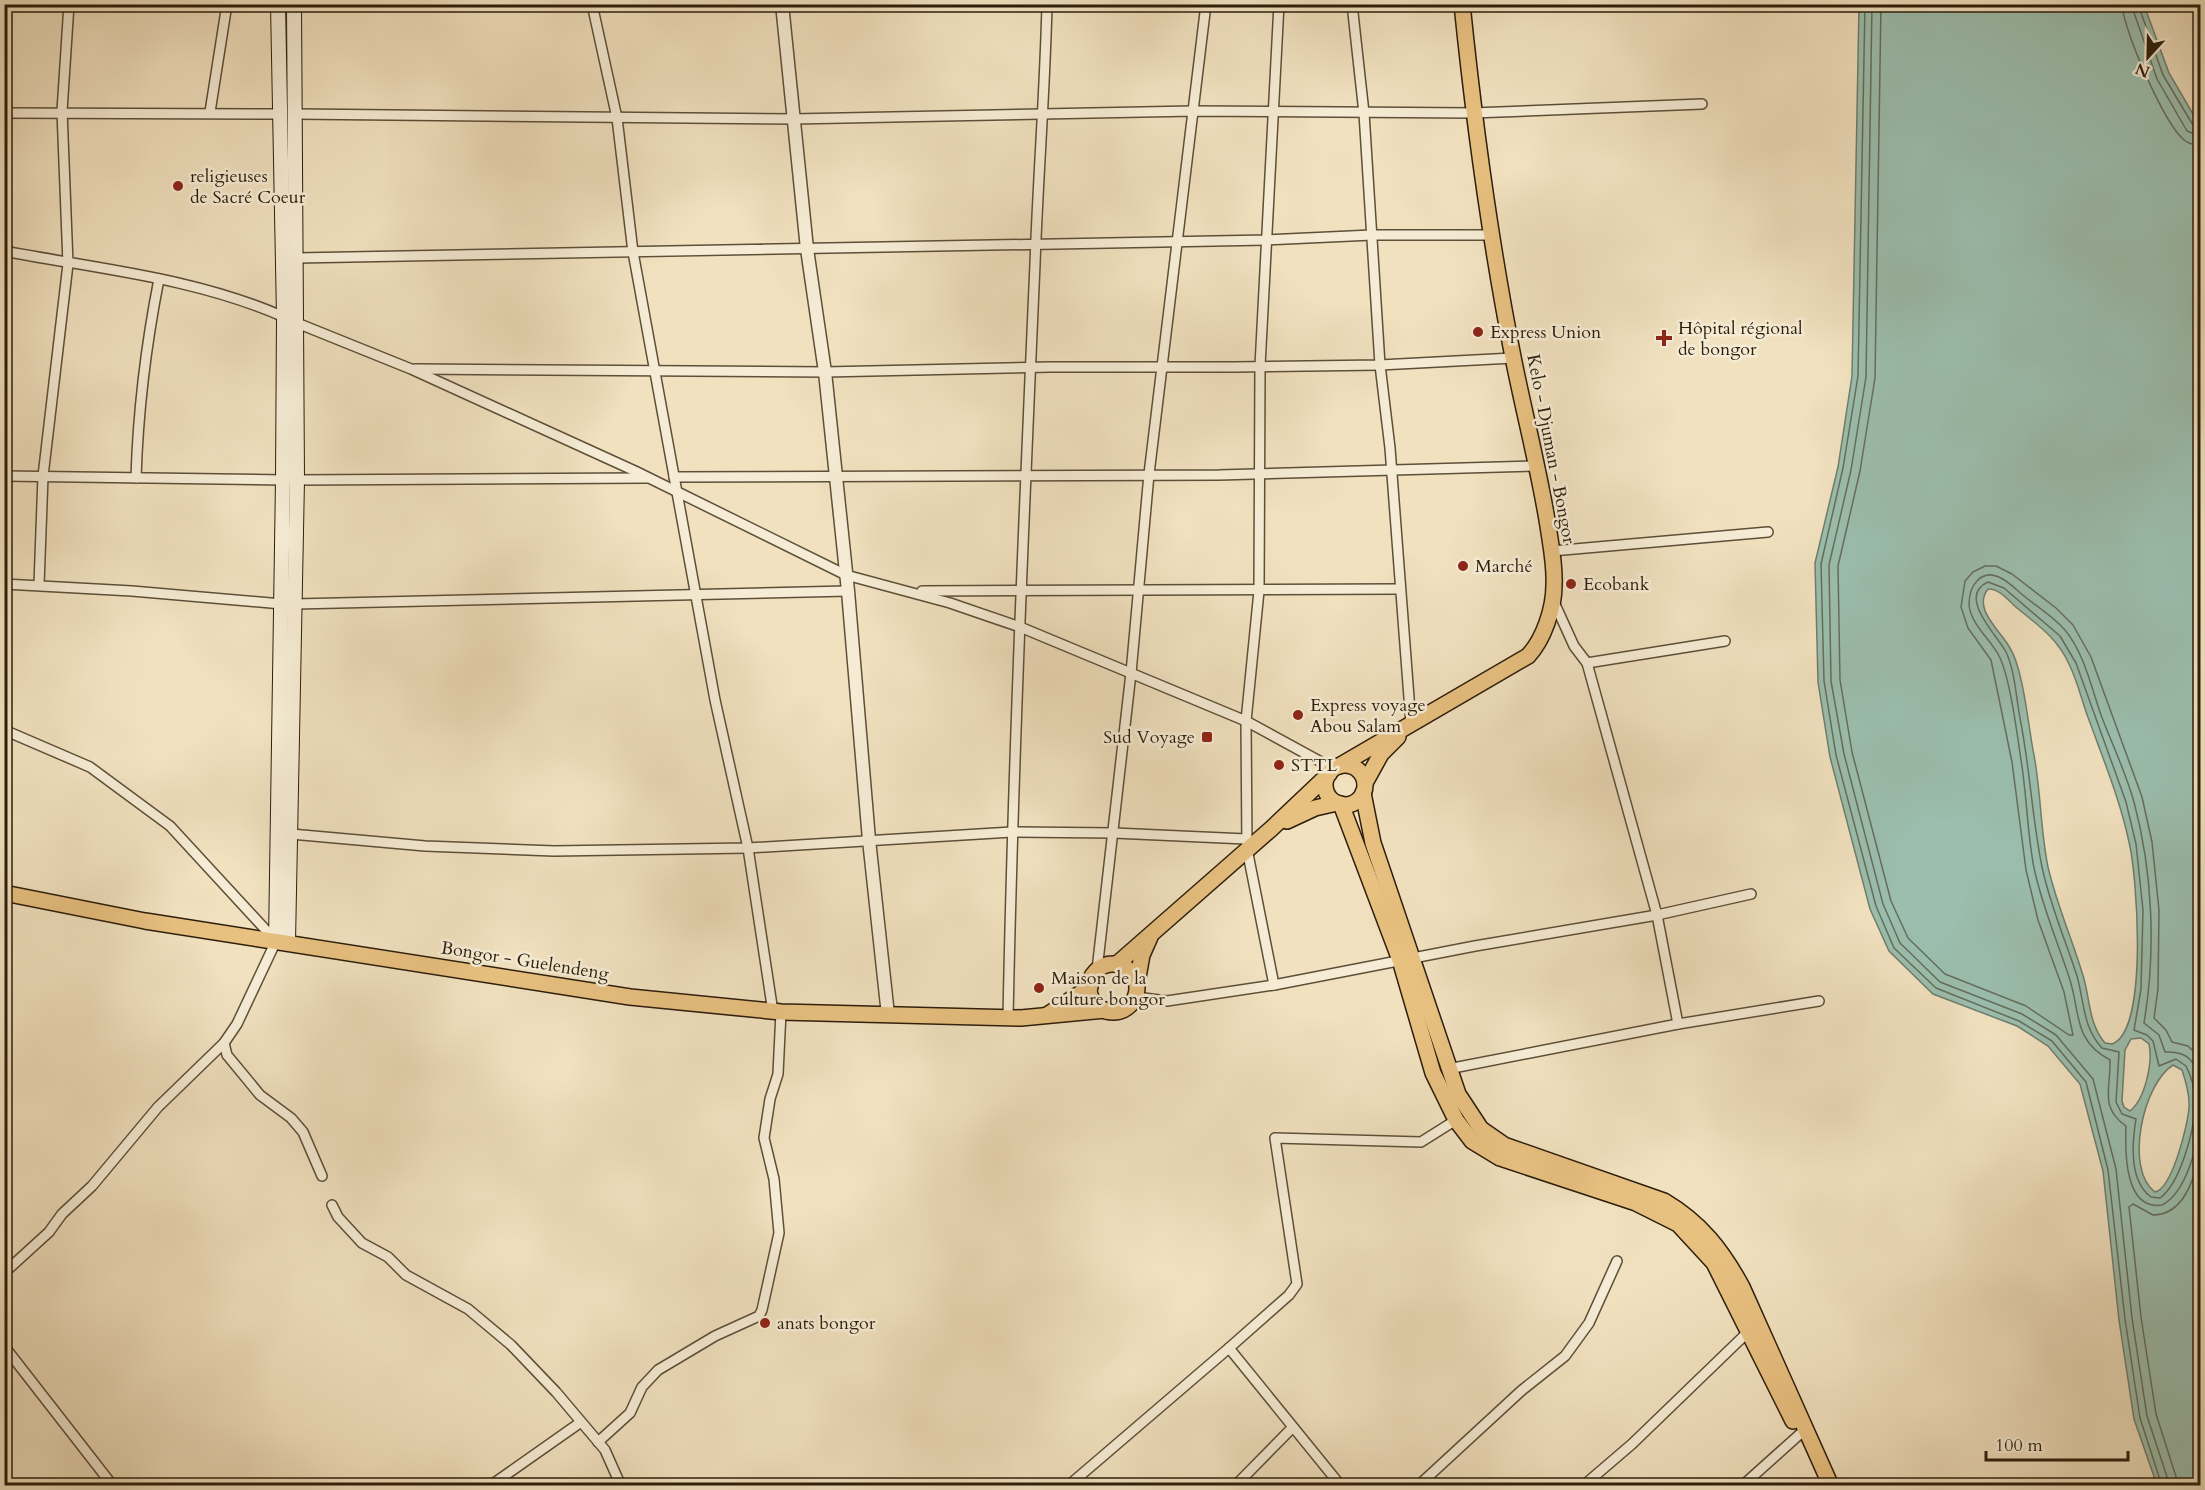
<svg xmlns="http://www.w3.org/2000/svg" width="2205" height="1490" font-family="Cardo,serif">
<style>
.water{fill:#9bbeae;stroke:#6f7e6d;stroke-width:1.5;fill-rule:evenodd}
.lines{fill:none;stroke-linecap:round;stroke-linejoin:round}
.shore{stroke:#646e5c;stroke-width:1.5}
.minor-casing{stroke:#5d4f38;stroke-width:12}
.tertiary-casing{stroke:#5d4f38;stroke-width:15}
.secondary-casing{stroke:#2c1e0b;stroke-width:16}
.trunk-casing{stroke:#2c1e0b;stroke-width:18}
.minor{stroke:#f6ecd5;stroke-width:9}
.tertiary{stroke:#f6ecd5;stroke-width:12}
.secondary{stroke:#f6ecd5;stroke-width:14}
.trunk{stroke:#e8c080;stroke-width:15}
.poi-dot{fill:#8f2418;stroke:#f6ecd5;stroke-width:2}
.labels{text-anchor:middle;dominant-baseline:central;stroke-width:5;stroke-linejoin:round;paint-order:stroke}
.poi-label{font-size:18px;fill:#2c1e0b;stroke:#f6ecd5;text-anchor:start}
.street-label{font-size:18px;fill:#2c1e0b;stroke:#f6ecd5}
</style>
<rect width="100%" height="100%" fill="#f1e1bf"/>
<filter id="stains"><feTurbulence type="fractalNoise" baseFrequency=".00333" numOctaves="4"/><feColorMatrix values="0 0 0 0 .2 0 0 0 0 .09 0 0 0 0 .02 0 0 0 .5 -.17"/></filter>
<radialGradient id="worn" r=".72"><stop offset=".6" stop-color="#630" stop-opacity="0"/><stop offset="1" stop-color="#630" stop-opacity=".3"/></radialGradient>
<!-- water -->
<path class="water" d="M1859,5H2144L2169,73L2200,126V1485H2157L2134,1419L2119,1320L2103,1171L2080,1084L2048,1046L2017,1026L1933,994L1889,951L1870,909L1830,757L1818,682L1815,563L1838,467L1852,376ZM1988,589C1999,588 2009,601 2017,608C2039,626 2057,638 2069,664C2078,682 2082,702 2089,720C2104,761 2120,800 2129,842C2137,875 2149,1031 2112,1044L2105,1043C2089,1024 2090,1001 2084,979C2073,941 2057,906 2048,867C2040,828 2041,788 2033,750C2028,723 2023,669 2010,648C2001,631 1972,609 1988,589ZM2141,1038L2149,1044C2153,1063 2145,1099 2130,1111L2124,1107L2122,1101L2125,1050L2131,1039ZM2173,1065L2182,1070C2186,1082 2190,1095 2189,1107C2188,1125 2172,1189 2155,1192C2124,1169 2143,1084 2173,1065Z"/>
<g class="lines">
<!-- shore -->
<g class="shore">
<polyline points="1865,4 1858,376 1843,468 1821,564 1824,681 1836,755 1876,906 1894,948 1936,988 2019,1021 2052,1041 2086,1082 2108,1170 2125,1319 2140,1418 2162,1486"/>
<polyline points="1872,4 1866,377 1851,470 1829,565 1831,681 1844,754 1883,904 1900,943 1940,982 2022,1014 2056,1035 2093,1079 2116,1169 2132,1318 2147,1416 2170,1486"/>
<polyline points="1881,4 1875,378 1860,471 1838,566 1840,680 1852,752 1891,901 1908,938 1945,974 2026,1006 2069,1035 2073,1035 2064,992 2038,920 2026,870 2012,762 1991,660 1968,628 1961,607 1965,581 1973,572 1985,566 1996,566 2012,574 2056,608 2073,625 2091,657 2142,797 2152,842 2159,910 2158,989 2154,1018 2166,1030 2172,1042 2188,1046 2200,1058"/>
<path d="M2122,4C2123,30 2164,122 2183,139C2188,144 2194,145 2200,145"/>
<polyline points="2131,4 2157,79 2187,131 2200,136"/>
<polyline points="2138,4 2163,75 2193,125 2200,129"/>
<path d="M1988,582L2004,588L2060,636L2076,663L2126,802L2136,844L2143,910L2141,989L2134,1030L2147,1035L2153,1041L2159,1066L2176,1059L2186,1066C2192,1078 2196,1094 2195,1107C2194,1131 2180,1184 2160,1198L2151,1197C2129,1181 2132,1143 2136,1119L2122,1114L2116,1102L2119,1052L2102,1048C2083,1028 2084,1001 2077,976C2065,939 2050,905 2042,867C2032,818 2030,768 2020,718C2016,697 2015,671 2006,652C1998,636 1956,596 1988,582Z"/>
<path d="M2200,1087C2195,1063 2192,1051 2165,1052L2159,1035L2144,1023C2156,952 2153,873 2134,802C2126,773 2112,744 2101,715C2091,686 2084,653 2065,630C2051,614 2032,604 2017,590C2006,580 1990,567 1977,581C1971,587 1969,597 1969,605C1971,624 1989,638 1998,654C2010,675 2017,734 2021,760C2027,796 2027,832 2034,868C2042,906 2057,940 2069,977C2081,1012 2072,1040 2110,1060C2111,1089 2099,1107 2126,1126C2125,1150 2124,1211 2162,1205C2186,1193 2197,1147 2200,1123"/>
<path d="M2179,1486L2156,1414L2141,1317L2129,1207L2133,1204L2153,1215C2183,1215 2193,1181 2200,1157"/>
</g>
<defs>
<g id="minor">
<polyline points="592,4 617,118 633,252 715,700 748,848 773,1012"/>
<polyline points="1352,4 1364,113 1380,365 1390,448 1411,724"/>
<polyline points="210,112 227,4"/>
<polyline points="4,113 280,114"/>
<polyline points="296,114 793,119 1193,111 1473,113 1702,104"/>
<path d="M4,251C99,269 196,278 284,317"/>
<polyline points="297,258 1267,240 1372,235 1492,235"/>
<polyline points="297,323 411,369 635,471 846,575 950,603 1020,627 1246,721 1334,769"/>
<polyline points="415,369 825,372 1050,367 1235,367 1380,365 1513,358"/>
<polyline points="4,476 283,480"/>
<polyline points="674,477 1219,475 1537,466"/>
<path d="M136,478C138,411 146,345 159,279"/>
<polyline points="297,480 647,478"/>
<polyline points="1552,551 1768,532"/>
<polyline points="4,584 132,591 282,604"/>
<polyline points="39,585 43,476 68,264 62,111 69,4"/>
<polyline points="922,591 1400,589"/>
<polyline points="1554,602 1574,646 1587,663 1657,915 1678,1024"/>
<polyline points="295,604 848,591"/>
<polyline points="1587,663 1725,641"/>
<polyline points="4,730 90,767 170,826 276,941 237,1024 224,1043 158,1107 92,1186 62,1214 49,1232 4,1273"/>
<polyline points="291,834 425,846 554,851 748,848 1012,832 1114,833 1246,839"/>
<polyline points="1097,970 1131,673 1149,474 1206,4"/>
<polyline points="1274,985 1247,849 1246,721 1259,591 1260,366 1279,4"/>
<polyline points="1136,997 1167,1001 1274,985 1475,946 1657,915 1751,894"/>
<path d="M1008,1018C1013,767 1024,515 1035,264C1038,177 1045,91 1047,4"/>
<polyline points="224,1043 227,1055 260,1095 291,1118 303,1132 322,1176"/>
<polyline points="1448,1069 1678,1024 1819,1001"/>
<polyline points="332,1205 338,1217 362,1243 388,1257 406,1275 468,1309 511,1345 556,1392 605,1450 621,1486"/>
<polyline points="4,1346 113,1486"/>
<polyline points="1229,1348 1341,1486"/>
<polyline points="598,1442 630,1413 642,1387 658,1370 715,1336 759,1316 762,1310 779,1233 774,1179 764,1138 770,1099 778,1074 781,1012"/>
<polyline points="490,1486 581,1422"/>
<polyline points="1068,1486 1229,1348 1289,1295 1297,1284 1275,1138 1421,1142 1456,1120"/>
<polyline points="1235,1486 1292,1428"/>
<polyline points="1418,1486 1521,1391 1565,1356 1589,1323 1617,1261"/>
<polyline points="1583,1486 1632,1444 1748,1332"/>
<polyline points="1742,1486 1800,1434"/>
</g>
<polyline id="tertiary" points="782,4 807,249 825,372 848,591 869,840 888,1015"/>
<g id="secondary">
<polyline points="276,941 283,480 284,317 278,4"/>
<polyline points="288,942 297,480 294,4"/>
</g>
<g id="trunk">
<circle cx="1345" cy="785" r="20"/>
<path d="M1339,766L1528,656C1544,639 1554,608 1554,585C1555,565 1551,546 1548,526C1539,469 1524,413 1513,357C1490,240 1474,122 1462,4"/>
<polyline points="1365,783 1381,754 1398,737"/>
<path d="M1363,793L1373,843L1458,1094L1481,1129L1504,1145L1664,1201C1701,1223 1722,1250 1742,1287L1831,1486"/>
<polyline points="1341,804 1400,960 1433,1073 1456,1120 1472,1141 1500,1158 1636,1203 1678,1224 1714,1263 1793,1421"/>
<polyline points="1287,821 1315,808 1337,803"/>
<polyline points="4,893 145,921 630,997 781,1012 1021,1018 1105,1010"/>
<polyline points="1117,964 1271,829 1329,774"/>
<circle cx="1113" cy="988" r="24"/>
<polyline points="1137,983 1142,955 1150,937"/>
<polyline points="1047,1015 1090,987"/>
</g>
</defs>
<!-- minor casing -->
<use href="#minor" class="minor-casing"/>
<!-- tertiary casing -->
<use href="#tertiary" class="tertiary-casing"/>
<!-- secondary casing -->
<use href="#secondary" class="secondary-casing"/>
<!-- trunk casing -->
<use href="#trunk" class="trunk-casing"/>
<!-- minor -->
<use href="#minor" class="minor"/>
<!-- tertiary -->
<use href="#tertiary" class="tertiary"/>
<!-- secondary -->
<use href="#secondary" class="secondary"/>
<!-- trunk -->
<use href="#trunk" class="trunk"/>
</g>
<!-- markers -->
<g class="poi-dot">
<circle cx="178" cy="186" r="6"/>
<circle cx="1478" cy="332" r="6"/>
<path d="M1661 329h6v6h6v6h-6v6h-6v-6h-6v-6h6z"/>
<circle cx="1463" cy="566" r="6"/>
<circle cx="1571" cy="584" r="6"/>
<circle cx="1298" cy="715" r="6"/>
<rect x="1201" y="731" width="12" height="12" rx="3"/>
<circle cx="1279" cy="765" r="6"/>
<circle cx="1039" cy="988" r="6"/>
<circle cx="765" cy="1323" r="6"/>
</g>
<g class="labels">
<!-- poi labels -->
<g class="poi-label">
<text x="190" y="176">religieuses<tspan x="190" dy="21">de Sacré Coeur</tspan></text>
<text x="1678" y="328">Hôpital régional<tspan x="1678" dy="21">de bongor</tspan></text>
<text x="1490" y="332">Express Union</text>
<text x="1475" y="566">Marché</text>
<text x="1583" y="584">Ecobank</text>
<text x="1310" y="705">Express voyage<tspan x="1310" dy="21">Abou Salam</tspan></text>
<text x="1195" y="737" text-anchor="end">Sud Voyage</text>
<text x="1291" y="765">STTL</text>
<text x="1051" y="978">Maison de la<tspan x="1051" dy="21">culture bongor</tspan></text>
<text x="777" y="1323">anats bongor</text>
</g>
<!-- street labels -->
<g class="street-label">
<text transform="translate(1551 449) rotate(79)">Kelo - Djuman - Bongor</text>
<text transform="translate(525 961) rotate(9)">Bongor - Guelendeng</text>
</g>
</g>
<!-- margin -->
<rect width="2205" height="1490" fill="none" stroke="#f1e1bf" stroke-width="24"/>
<rect x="6" y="6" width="2193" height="1478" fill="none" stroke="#2c1e0b" stroke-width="3"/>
<rect x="12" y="12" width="2181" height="1466" fill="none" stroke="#2c1e0b" stroke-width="1.5"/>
<!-- north arrow -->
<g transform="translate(2148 57) rotate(202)" stroke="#f6ecd5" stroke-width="4.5" paint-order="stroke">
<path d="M0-4.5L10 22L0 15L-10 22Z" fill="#2c1e0b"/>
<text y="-9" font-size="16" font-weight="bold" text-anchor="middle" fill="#2c1e0b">N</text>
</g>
<!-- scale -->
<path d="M1986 1451v9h142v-9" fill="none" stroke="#2c1e0b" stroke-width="3"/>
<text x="1995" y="1451" font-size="18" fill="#2c1e0b" stroke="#f6ecd5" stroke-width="4.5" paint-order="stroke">100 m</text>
<rect width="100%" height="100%" filter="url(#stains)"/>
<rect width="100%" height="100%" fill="url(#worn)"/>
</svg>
